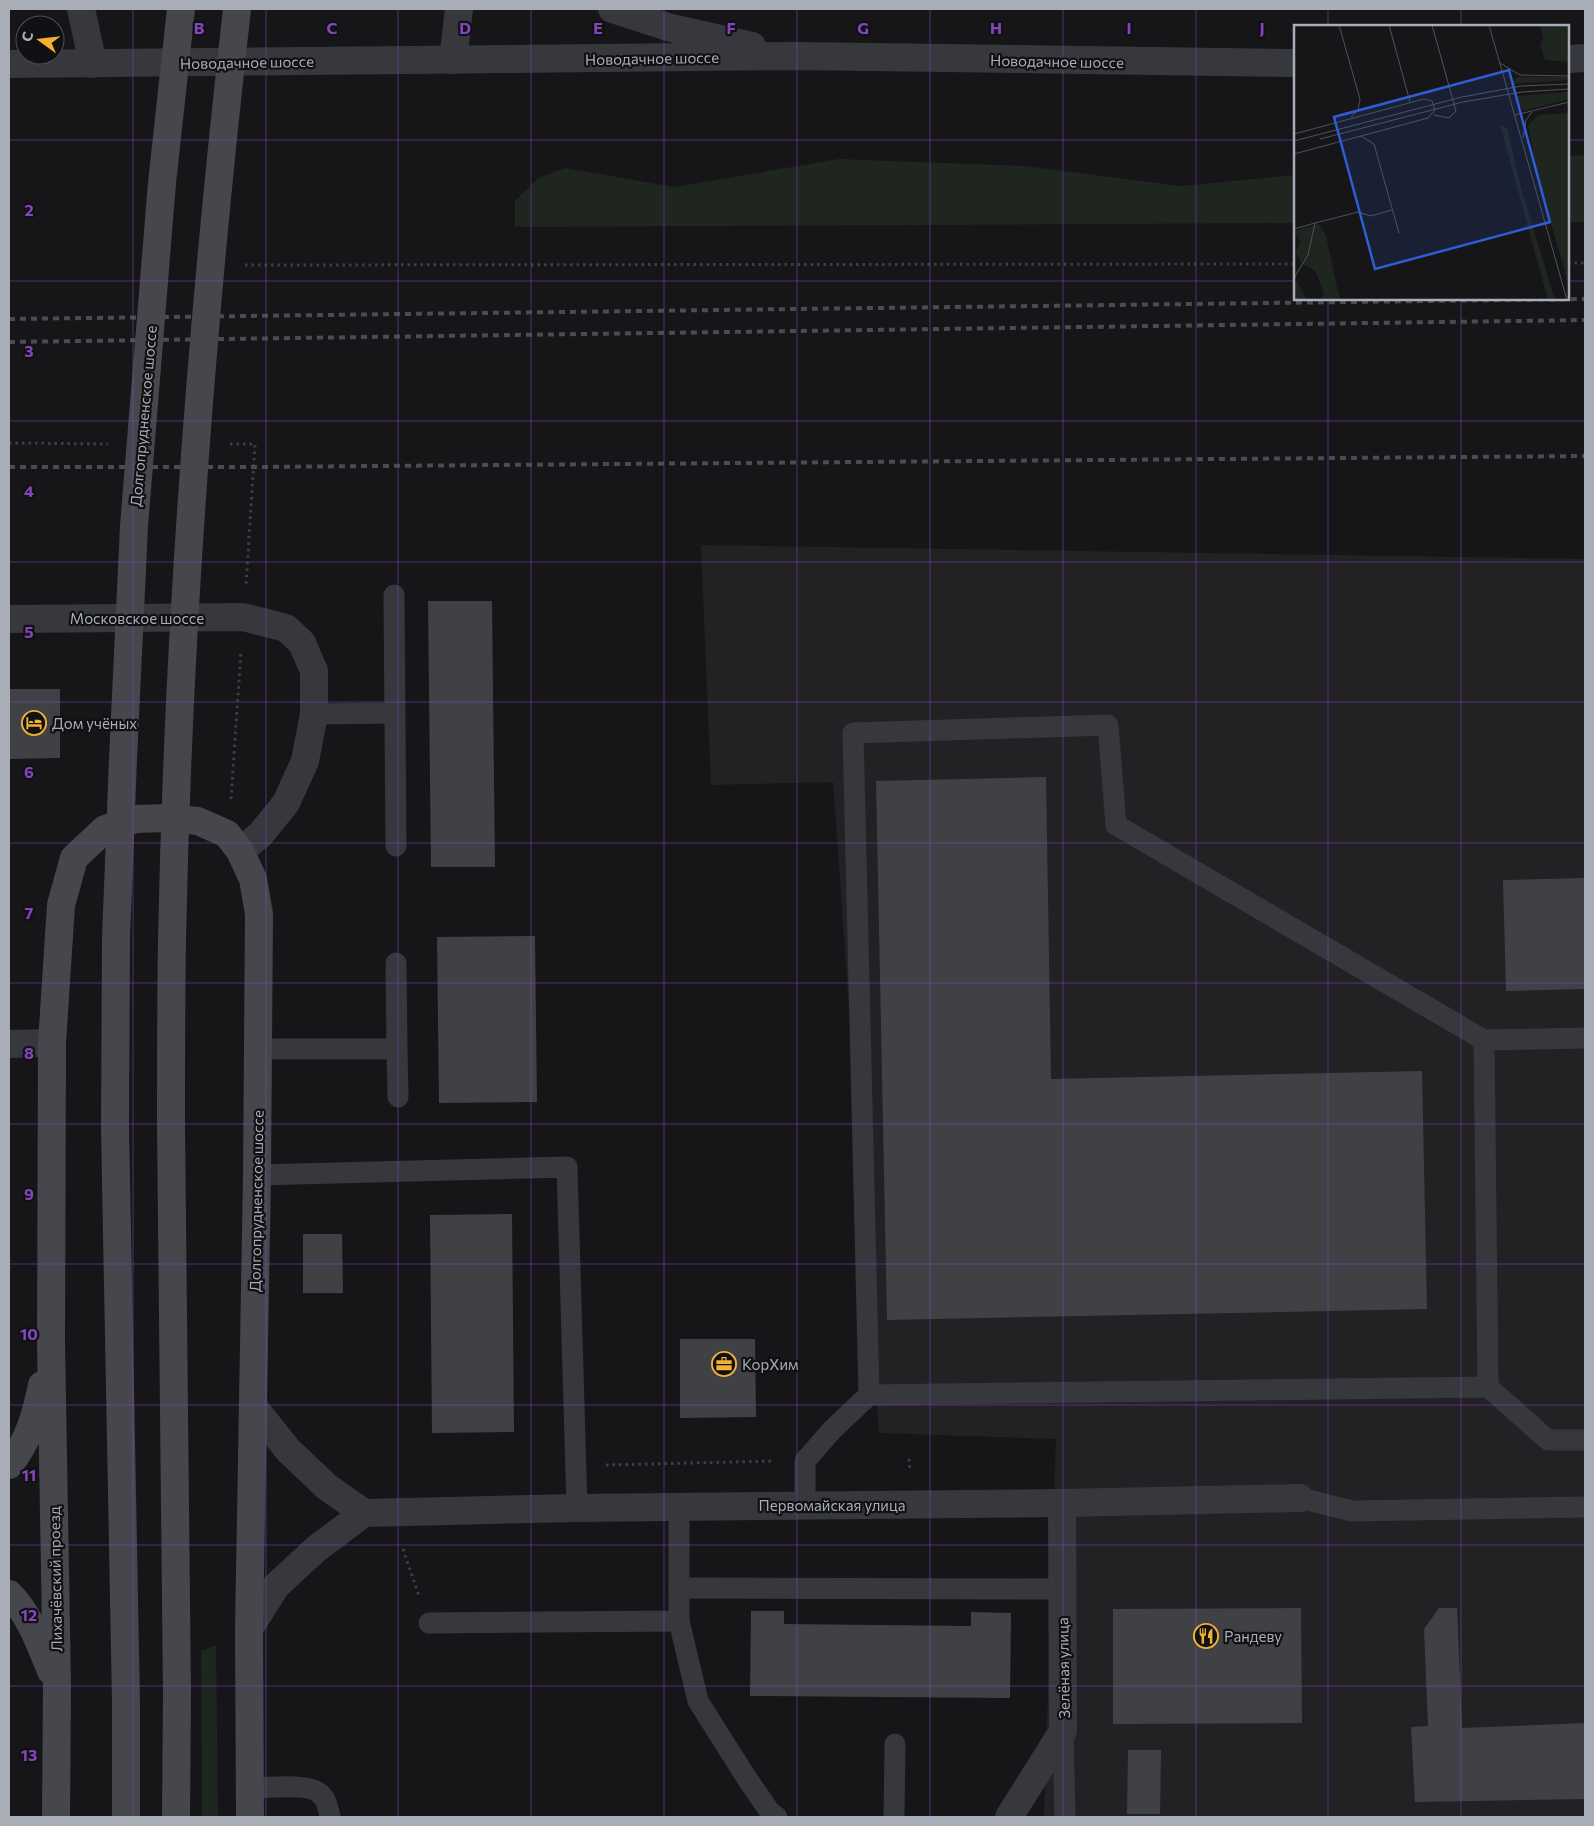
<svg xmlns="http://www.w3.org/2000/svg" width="1594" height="1826" font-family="Commissioner,sans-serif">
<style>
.built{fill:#222225}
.green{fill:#1e261f}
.building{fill:#404145}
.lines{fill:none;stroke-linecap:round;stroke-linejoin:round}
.path{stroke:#3d3f44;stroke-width:3;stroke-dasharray:2.5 4;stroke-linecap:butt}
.service{stroke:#37383d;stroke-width:21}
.minor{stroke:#37383d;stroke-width:28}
.tertiary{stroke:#37383d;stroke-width:28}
.secondary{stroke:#45474d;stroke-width:28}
.rail{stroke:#4a4c52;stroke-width:4;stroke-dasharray:6 5;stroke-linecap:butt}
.secondary-bridge{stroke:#45474d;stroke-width:28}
.grid{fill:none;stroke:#8446be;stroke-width:1;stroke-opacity:0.55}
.labels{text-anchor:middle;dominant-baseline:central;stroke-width:4.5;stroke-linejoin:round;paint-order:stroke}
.street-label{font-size:15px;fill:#a8adb8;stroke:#111113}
.poi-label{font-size:15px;fill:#a8adb8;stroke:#111113;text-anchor:start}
.inset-road{fill:none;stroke:#505258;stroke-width:1}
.view{fill:#325cd3;fill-opacity:0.15;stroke:#325cd3;stroke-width:2.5}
.inset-edge{fill:none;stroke:#a8adb8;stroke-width:2.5}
.grid-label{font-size:16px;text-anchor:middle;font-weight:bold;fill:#8446be;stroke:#111113;stroke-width:4.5;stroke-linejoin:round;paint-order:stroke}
</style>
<rect width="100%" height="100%" fill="#161618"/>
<!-- built -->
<polygon class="built" points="701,545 1585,559 1585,1817 1044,1817 1056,1439 879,1433 833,782 711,785"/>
<!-- green -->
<g class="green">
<polygon points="1585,155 1585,222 1568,222 1568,156"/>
<polygon points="839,159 1025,166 1180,186 1295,175 1295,223 515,227 515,201 538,178 565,168 674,187"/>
<polygon points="216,1645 218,1817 202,1817 201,1651"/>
</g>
<!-- building -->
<g class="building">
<polygon points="428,601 492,601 495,867 431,867"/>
<polygon points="9,689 60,689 60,758 9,759"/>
<polygon points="1046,777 1051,1079 1422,1071 1427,1309 887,1320 876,781"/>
<polygon points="1585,878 1585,989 1506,991 1503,880"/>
<polygon points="535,936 537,1102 439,1103 437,937"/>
<polygon points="512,1214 514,1432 432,1433 430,1215"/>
<polygon points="303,1234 342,1234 343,1293 303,1293"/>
<polygon points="680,1339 755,1339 756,1417 680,1418"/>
<polygon points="1301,1608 1302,1723 1113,1724 1113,1609"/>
<polygon points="1439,1608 1457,1608 1462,1728 1585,1723 1585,1799 1415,1802 1411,1727 1428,1726 1424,1629"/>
<polygon points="751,1611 784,1611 784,1624 971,1626 971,1612 1011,1613 1010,1698 750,1696"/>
<polygon points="1128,1750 1161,1750 1160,1814 1127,1814"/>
</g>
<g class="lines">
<!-- path -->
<g class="path">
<polyline points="1568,263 1585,263"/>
<polyline points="245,265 1295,264"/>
<polyline points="9,443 108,444"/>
<polyline points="230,444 255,444 246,585"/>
<polyline points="231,799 241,651"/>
<polyline points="909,1459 910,1471"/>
<polyline points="606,1465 775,1461"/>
<polyline points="403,1549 419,1596"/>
</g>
<!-- service -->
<g class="service">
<polyline points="394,595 396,846"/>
<polyline points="314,714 395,713"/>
<polyline points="258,1049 397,1049 396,963"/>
<polyline points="397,1049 398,1097"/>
<polyline points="257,1175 567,1167 577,1508"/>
<polyline points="1488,1387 1548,1440 1585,1440"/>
<polyline points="869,1395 853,733 1108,725 1116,825 1484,1040"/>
<polyline points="1300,1498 1352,1511 1585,1507"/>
<polyline points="805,1505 805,1461 832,1430 869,1395 1488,1387 1484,1040 1585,1038"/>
<polyline points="679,1588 1062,1589"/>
<polyline points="679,1621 698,1701 746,1777 770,1812 777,1817"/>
<polyline points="429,1623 679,1621 679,1507"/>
<polyline points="1063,1731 1065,1817"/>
<path d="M250,1788C265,1788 308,1783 319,1793C327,1799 328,1808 330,1817"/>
<polyline points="894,1817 895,1744"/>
</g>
<!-- minor -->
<g class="minor">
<polyline points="9,619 243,617 286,628 302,643 314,671 314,714 305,761 286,803 260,835 240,851"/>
<polyline points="9,1044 52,1043"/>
<polyline points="253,1406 288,1450 327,1487 364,1513"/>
<polyline points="249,1629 276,1586 316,1549 364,1513 577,1508 1062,1503 1300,1498"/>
<polyline points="1009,1817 1063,1731 1062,1503"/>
</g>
<!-- tertiary -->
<g class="tertiary">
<polyline points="81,9 93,64"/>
<polyline points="612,9 671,28 752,46"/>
<polyline points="1568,59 1585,58"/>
<polyline points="453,60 459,9"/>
<polyline points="9,64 797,56 1295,63"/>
</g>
<!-- secondary -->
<g class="secondary">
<polyline points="171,1126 177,1695 176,1817"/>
<polyline points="115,1127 126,1703 126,1817"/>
<path d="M9,1465C29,1441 36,1414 42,1385"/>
<path d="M9,1594C30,1615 40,1644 51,1671"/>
<polyline points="56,1817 57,1686 51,1342 52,1043 61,905 74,858 105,829 136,819 166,818 198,821 227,834 240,851 253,879 259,914 257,1175 249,1629 250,1817"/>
</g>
<!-- rail -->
<g class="rail">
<polyline points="9,319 1585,299"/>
<polyline points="9,342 1585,320"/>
<polyline points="9,467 253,467 1585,456"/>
</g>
<!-- secondary-bridge -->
<g class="secondary-bridge">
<path d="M171,1126C171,1064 171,1002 172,940C178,630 202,317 237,9"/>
<polyline points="115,1127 116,938 123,759 134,526 162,183 181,9"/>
</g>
</g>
<!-- grid -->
<path class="grid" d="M133,9V1817M266,9V1817M398,9V1817M531,9V1817M664,9V1817M797,9V1817M930,9V1817M1063,9V1817M1196,9V1817M1328,9V26M1461,9V26M9,140H1295M1568,140H1585M9,281H1295M1568,281H1585M1328,299V1817M1461,299V1817M9,421H1585M9,562H1585M9,702H1585M9,843H1585M9,983H1585M9,1124H1585M9,1264H1585M9,1405H1585M9,1545H1585M9,1686H1585"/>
<!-- icons -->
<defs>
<symbol id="hotel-ring" viewBox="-11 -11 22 22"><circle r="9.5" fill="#111113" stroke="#f2b134" stroke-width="1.5"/><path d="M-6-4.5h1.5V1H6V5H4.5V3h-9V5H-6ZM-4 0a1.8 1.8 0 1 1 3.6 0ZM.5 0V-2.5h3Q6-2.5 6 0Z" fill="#f2b134"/></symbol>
<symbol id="office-ring" viewBox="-11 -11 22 22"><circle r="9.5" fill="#111113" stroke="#f2b134" stroke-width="1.5"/><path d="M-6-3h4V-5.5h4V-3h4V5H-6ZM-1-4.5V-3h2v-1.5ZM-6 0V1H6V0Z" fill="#f2b134"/></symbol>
<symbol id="restaurant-ring" viewBox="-11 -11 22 22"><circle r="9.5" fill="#111113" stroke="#f2b134" stroke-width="1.5"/><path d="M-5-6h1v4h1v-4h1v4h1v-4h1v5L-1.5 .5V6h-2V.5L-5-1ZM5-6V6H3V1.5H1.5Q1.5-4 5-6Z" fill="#f2b134"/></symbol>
</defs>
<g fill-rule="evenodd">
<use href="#hotel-ring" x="20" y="709" width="28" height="28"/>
<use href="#office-ring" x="710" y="1350" width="28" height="28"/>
<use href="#restaurant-ring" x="1192" y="1622" width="28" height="28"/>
</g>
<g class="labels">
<!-- street labels -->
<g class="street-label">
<text transform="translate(652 58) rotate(-1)">Новодачное шоссе</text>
<text transform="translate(1057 61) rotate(1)">Новодачное шоссе</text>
<text transform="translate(247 62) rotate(-1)">Новодачное шоссе</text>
<text transform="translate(143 416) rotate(-85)">Долгопрудненское шоссе</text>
<text x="137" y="618">Московское шоссе</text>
<text transform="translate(256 1201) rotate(-89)">Долгопрудненское шоссе</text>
<text x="832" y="1505">Первомайская улица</text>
<text transform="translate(55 1579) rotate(-91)">Лихачёвский проезд</text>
<text transform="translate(1063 1668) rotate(-91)">Зелёная улица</text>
</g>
<!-- poi labels -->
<g class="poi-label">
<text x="52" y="723">Дом учёных</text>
<text x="742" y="1364">КорХим</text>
<text x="1224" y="1636">Рандеву</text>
</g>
</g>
<!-- overview -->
<g transform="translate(1294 25)">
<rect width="275" height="275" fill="#161618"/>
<path d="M246,0H275V37L251,35L246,20L249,14ZM224,52H275V55L218,59V56ZM275,67V74L229,86L222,71ZM275,88V261L245,157L234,101L244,90ZM206,100L213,103L227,163L261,275H254ZM25,199L32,211L46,275H26L30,269L21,245L8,239L2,228L6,216L0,206ZM3,256L11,272L16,275H0V258Z" fill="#1e261f"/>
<path class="inset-road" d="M45,0L66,74L64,85L57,92M95,0L116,77M138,0L162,86L155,93L140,90M195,0L273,275M206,38L226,50L275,51M221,90L275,77M0,109L130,74L138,76L141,85L134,93L0,129M67,111L80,119L105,208M229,113L232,95L238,87M26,114L169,77L228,67L275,64M0,116L168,72L227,61L275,59M0,204L21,198M0,253L14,230L21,198L64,187L77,191L98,185"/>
<path class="view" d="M215,45L256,197L81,244L40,92Z"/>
<rect width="275" height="275" class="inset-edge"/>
</g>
<g class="grid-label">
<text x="199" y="34">B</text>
<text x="332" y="34">C</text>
<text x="465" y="34">D</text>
<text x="598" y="34">E</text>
<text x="731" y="34">F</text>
<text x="863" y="34">G</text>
<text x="996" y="34">H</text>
<text x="1129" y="34">I</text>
<text x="1262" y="34">J</text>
<text x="29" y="216">2</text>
<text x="29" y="357">3</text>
<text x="29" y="497">4</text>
<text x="29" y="638">5</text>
<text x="29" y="778">6</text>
<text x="29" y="919">7</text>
<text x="29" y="1059">8</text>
<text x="29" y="1200">9</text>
<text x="29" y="1340">10</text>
<text x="29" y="1481">11</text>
<text x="29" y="1621">12</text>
<text x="29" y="1761">13</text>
</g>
<!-- border -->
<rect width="1594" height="1826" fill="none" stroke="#a8adb8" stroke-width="20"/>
<!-- north arrow -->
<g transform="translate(40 40) rotate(285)"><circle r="24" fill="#111113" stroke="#4d4f55"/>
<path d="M0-4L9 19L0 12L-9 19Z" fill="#f2b134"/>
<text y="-8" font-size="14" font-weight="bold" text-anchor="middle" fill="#a8adb8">С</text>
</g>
</svg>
